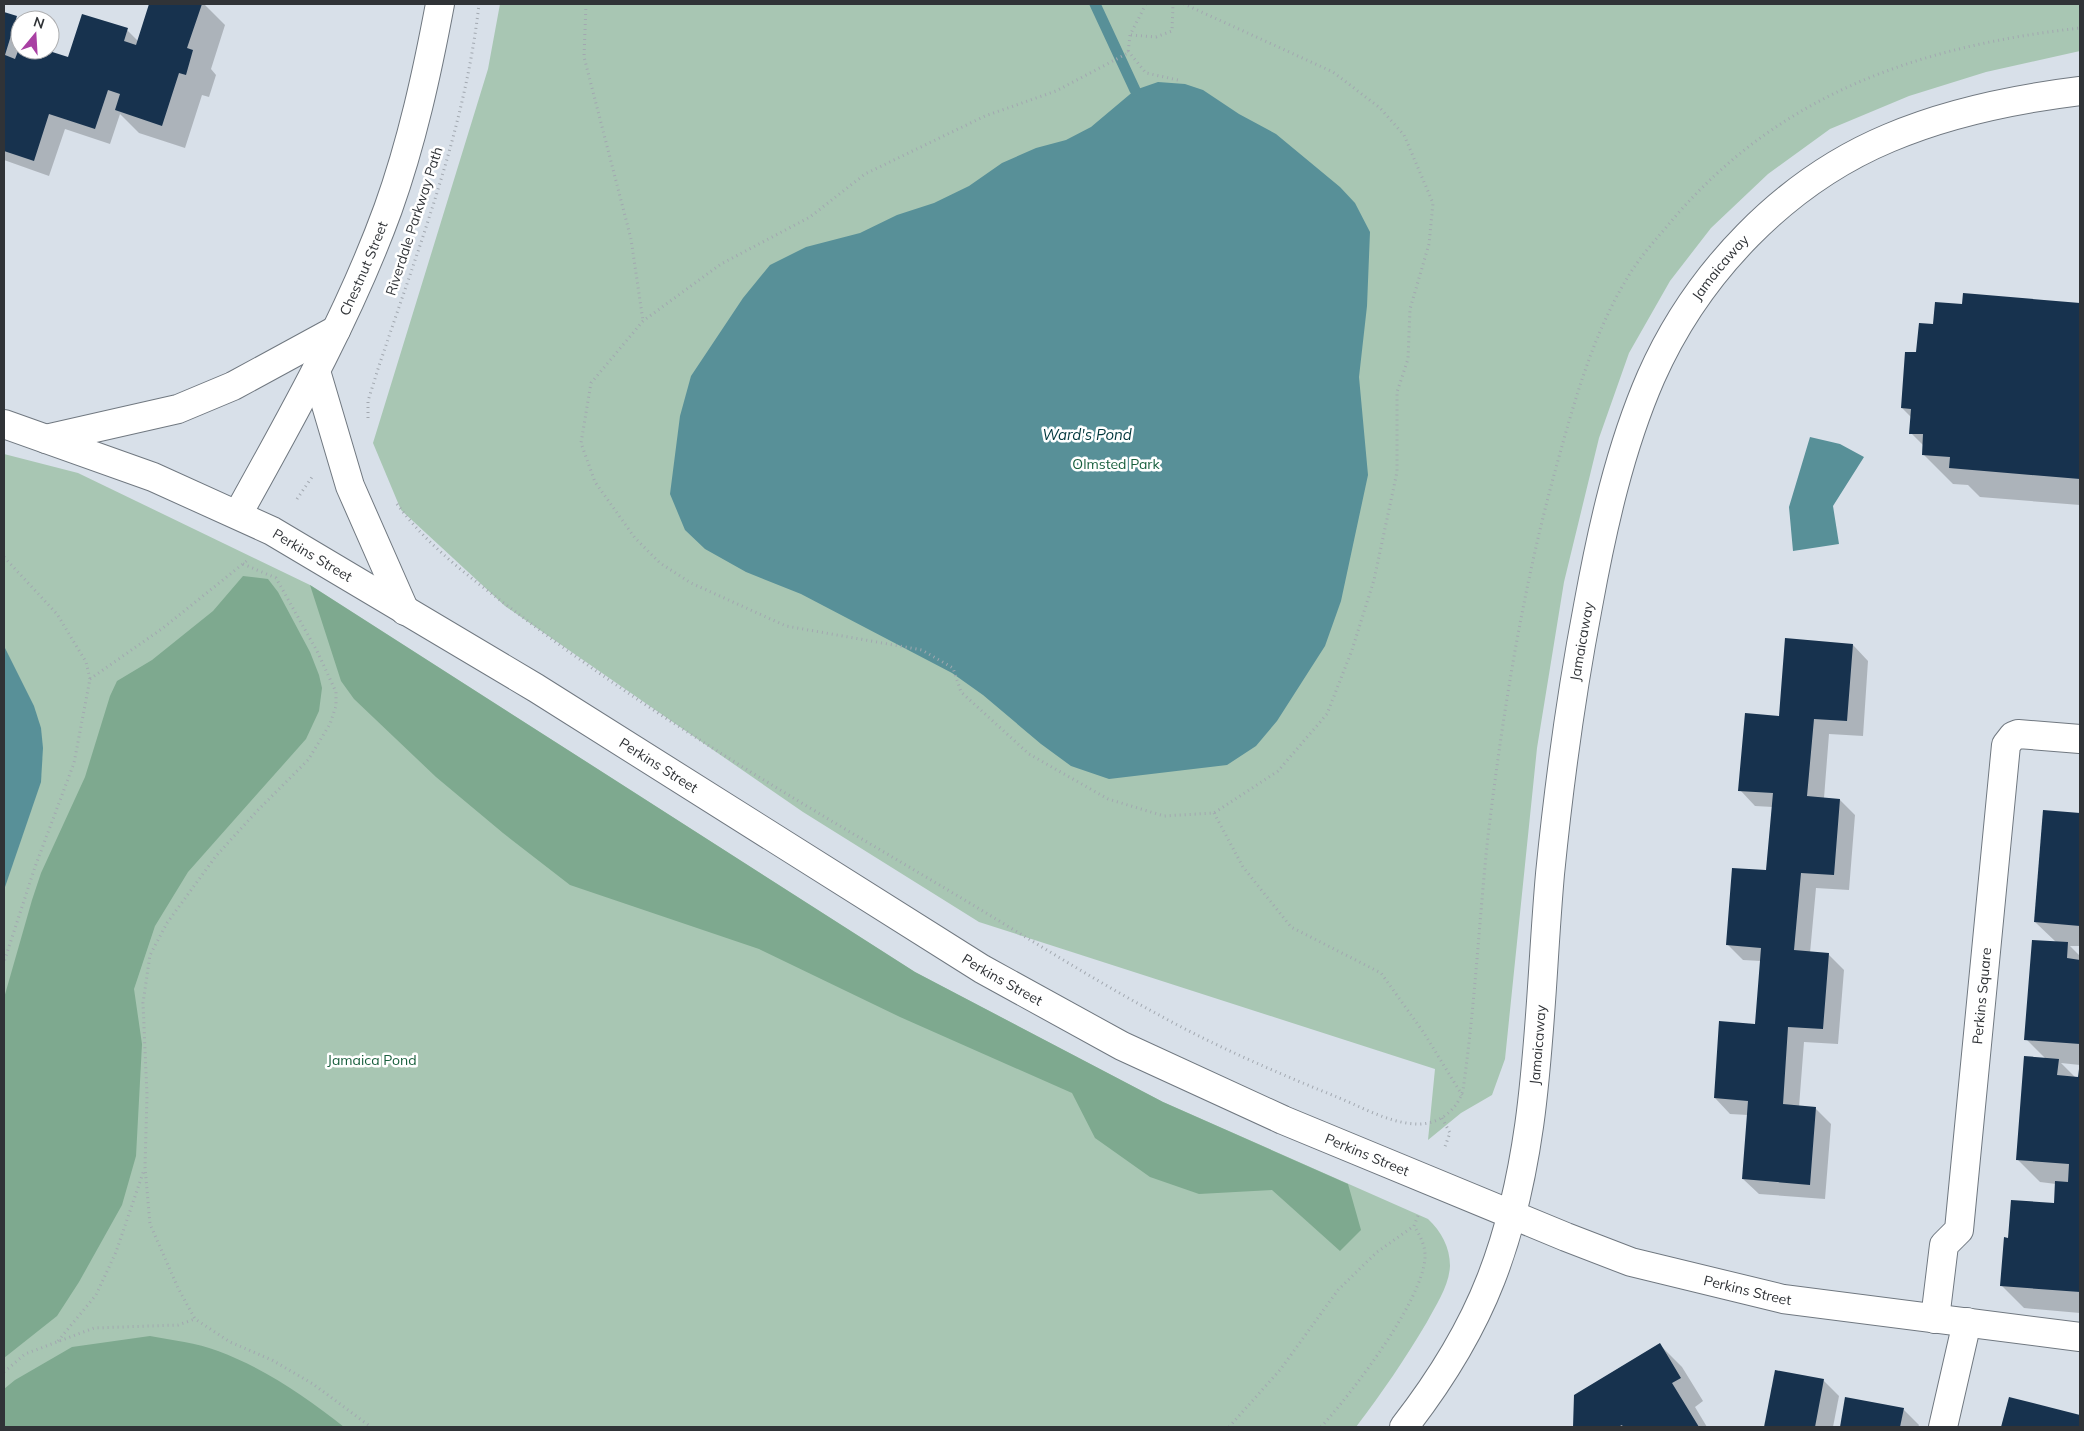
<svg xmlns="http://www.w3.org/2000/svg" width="2084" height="1431" font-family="Mulish,sans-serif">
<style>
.green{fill:#a8c6b3}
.forest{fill:#7ea98f}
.water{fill:#589098}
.shadow{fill:#0003;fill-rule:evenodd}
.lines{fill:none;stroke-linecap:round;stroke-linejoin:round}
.stream{stroke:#589098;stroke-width:11}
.building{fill:#17324e}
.minor-casing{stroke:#707880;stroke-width:30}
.major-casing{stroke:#707880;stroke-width:30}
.highway-casing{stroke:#707880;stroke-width:30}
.path{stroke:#a2a8b0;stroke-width:3;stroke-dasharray:1 4;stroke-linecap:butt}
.minor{stroke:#fff;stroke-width:28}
.major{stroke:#fff;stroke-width:28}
.highway{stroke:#fff;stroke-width:28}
.labels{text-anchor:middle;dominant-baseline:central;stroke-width:5;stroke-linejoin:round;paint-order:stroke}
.street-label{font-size:14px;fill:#303337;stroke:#fff}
.park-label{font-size:14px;fill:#185f3d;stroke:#fff}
.water-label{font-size:15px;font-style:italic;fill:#00373d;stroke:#fff}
</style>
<rect width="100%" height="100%" fill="#d8e0e9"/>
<!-- green -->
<g class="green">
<polygon points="500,4 2080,4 2080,51 1986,72 1909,96 1830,129 1768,174 1711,228 1670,281 1629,353 1599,438 1564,582 1537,748 1505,1059 1492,1095 1461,1113 1428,1140 1435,1069 979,922 803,812 505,606 401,510 373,443 488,69"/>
<path d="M4,454L78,473L310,585L915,972L1163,1102L1428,1219C1441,1231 1450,1247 1450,1266C1449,1286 1436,1305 1427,1322C1405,1359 1382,1393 1356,1427H4Z"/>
</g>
<!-- forest -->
<g class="forest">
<polygon points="243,576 268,579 278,592 310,652 319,675 322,688 319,711 306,739 188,872 155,926 134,989 142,1044 136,1156 122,1205 79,1282 57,1316 4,1358 4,998 32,900 41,873 85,777 110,696 117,681 152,660 213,611"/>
<polygon points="310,585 915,972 1163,1102 1348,1184 1361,1230 1340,1251 1272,1190 1199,1194 1150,1177 1095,1138 1072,1093 900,1017 759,949 570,885 503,833 436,777 354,699 341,681"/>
<path d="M150,1336C172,1340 197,1343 218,1351C264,1368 306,1397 344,1427H4V1389L15,1380L72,1347Z"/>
</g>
<!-- water -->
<g class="water">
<polygon points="1158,82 1185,84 1203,90 1239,114 1276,134 1340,187 1355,203 1370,232 1367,306 1359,377 1368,475 1341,601 1325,646 1277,721 1256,746 1227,765 1109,779 1071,766 1041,744 983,695 952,673 801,594 746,572 705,549 685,530 670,494 680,416 691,376 743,298 770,265 806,247 860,233 897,215 934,203 969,186 1002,163 1036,148 1066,140 1091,127 1135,90"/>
<polygon points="1810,437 1840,444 1864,457 1833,506 1839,544 1793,551 1789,507"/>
<polygon points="4,646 34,706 41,728 43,748 41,782 4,890"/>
</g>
<!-- shadow -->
<g class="shadow">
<polygon points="151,4 204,4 225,25 211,69 216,75 209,97 202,95 185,148 139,133 120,114 110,144 65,129 49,176 4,160 4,13 20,20 20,50 42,50 69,59 127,30 138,41"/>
<polygon points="1964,294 2080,304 2080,505 1980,497 1968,485 1953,484 1923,454 1924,446 1911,433 1912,418 1902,408 1918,353 1935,325 1963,305"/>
<polygon points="1853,645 1868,661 1863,736 1829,734 1824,798 1840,800 1855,815 1849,890 1816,888 1810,953 1828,954 1844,970 1838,1044 1804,1042 1799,1107 1815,1108 1831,1124 1825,1199 1759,1194 1743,1179 1748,1115 1730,1114 1715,1098 1756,1025 1761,961 1743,960 1727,944 1768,871 1773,807 1755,806 1740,790 1781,717"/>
<path d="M2044,811L2080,814V946H2070L2080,956V1313L2024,1308L2001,1285L2009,1239L2055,1204L2056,1184L2040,1182L2017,1159L2046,1059L2026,1039L2056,942L2035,922ZM2061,1063L2080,1065L2079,1079L2076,1078Z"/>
<polygon points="1659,1344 1682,1367 1703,1401 1695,1407 1707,1427 1575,1427 1575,1395"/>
<polygon points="1776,1372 1823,1380 1839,1396 1833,1427 1765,1427"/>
<polygon points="1846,1398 1903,1409 1919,1425 1918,1427 1841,1427"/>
<polygon points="2010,1399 2080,1416 2080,1427 2003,1427"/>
</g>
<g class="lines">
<!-- stream -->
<polyline class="stream" points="1095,4 1135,90"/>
</g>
<!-- building -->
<g class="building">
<polygon points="149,4 202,4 187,48 193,50 186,75 179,73 162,126 115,110 120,94 108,90 95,129 49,114 34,161 4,151 4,12 17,16 5,55 15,59 20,46 20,50 46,50 68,57 82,14 128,28 124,41 136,45"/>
<polygon points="1963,293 2080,303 2080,479 1949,468 1950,457 1922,455 1923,434 1909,434 1911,409 1901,408 1905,352 1916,352 1919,323 1933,324 1935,302 1962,304"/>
<polygon points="1785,638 1853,644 1847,721 1814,719 1807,796 1840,799 1834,875 1801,873 1794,950 1829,953 1823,1029 1788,1027 1783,1104 1816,1107 1810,1185 1742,1179 1748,1101 1714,1098 1719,1021 1755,1024 1761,948 1726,945 1732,868 1766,870 1773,793 1738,791 1745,713 1779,716"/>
<polygon points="2043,810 2080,813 2080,926 2034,922"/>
<polygon points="2032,940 2068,942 2067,958 2080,960 2080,1044 2024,1040"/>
<polygon points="2024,1056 2059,1059 2057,1075 2078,1077 2080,1061 2080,1292 2000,1286 2004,1237 2008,1238 2011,1200 2054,1203 2055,1181 2068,1182 2069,1164 2016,1160"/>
<polygon points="1660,1343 1681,1378 1672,1383 1699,1427 1623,1427 1622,1425 1618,1427 1573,1427 1574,1395"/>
<polygon points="1775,1370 1824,1379 1815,1427 1764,1427"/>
<polygon points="1845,1397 1904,1408 1900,1427 1840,1427"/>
<polygon points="2009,1397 2080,1415 2080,1427 2001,1427"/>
</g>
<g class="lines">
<defs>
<g id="minor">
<path id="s1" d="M1935,1319L1944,1245L1959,1230L2006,745L2013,736L2018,734L2080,739"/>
<polyline points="1943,1427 1967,1322"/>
</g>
<g id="major">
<polyline points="316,371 350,486 405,611"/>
<path id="s2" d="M4,424L153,477L272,531L536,688L982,969L1122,1046L1283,1120L1566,1237L1631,1262L1783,1299L2080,1337"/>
<polyline points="46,439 178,409 233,386 336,330"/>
<path id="s3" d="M238,514C293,415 349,316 388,209C412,142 427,73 440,4"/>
</g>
<g id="highway">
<path id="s4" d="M1404,1427C1439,1382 1470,1333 1491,1279C1541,1151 1538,1009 1550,874C1559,784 1571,695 1588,606C1602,529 1620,448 1651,377C1697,273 1784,182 1889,138C1950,112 2015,99 2080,91"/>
</g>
</defs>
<!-- minor casing -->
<use href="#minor" class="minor-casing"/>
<!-- major casing -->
<use href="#major" class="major-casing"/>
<!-- highway casing -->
<use href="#highway" class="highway-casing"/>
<!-- path -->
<g class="path">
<polyline points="586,4 584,57 631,239 643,321"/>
<polyline points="1146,4 1130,35 1128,53 1056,91 985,116 865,174 810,217 721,264 643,321 591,383 581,443 595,482 635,538 660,563 691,583 786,626 922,650 953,668 961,692 1029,754 1108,799 1164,816 1214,813 1278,771 1327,714 1352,650 1374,580 1397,472 1397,392 1408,359 1410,309 1429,244 1433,203 1404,135 1380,108 1333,72 1184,4"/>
<polyline points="1131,35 1156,37 1172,31 1173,4"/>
<polyline points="1128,51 1146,73 1178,80"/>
<path d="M368,418V401L377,372C417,251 465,131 479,4"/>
<polyline points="297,499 312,477"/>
<path d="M397,504C431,551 483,587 529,622C667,727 819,813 968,902C1031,940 1094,980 1159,1015C1215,1046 1273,1071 1332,1095C1358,1105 1388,1123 1416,1124C1438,1125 1457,1111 1463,1090C1475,1006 1479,921 1488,836C1503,711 1523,586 1557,464C1575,399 1594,330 1631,272C1643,253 1659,236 1674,218C1781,93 1920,46 2080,28"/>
<polyline points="4,557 57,614 86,662 90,679 74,763 35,867 4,962"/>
<polyline points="243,564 276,578 317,651 336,692 336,706 330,724 308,760 257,811 216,856 167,923 150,955 143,1003 147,1095 145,1167 150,1224 178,1288 195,1319 230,1342 272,1360 313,1384 371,1427"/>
<polyline points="90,679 163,628 249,559"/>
<polyline points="1214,813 1243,867 1291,927 1381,973 1424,1033 1462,1095"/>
<polyline points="1442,1118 1450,1133 1444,1149"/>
<polyline points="58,1341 96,1295 116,1252 144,1170"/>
<polyline points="4,1372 25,1354 94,1328 178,1325 195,1319"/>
<polyline points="1229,1427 1280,1370 1338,1290 1377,1252 1414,1226 1419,1213"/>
<path d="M1321,1427C1351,1394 1422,1302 1425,1258C1426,1247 1420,1235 1414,1226"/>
</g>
<!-- minor -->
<use href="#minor" class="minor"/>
<!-- major -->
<use href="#major" class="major"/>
<!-- highway -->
<use href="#highway" class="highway"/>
</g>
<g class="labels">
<!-- street labels -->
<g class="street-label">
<text transform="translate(414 221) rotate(-72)">Riverdale Parkway Path</text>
<text stroke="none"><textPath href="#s3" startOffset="276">Chestnut Street</textPath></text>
<text stroke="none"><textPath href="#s4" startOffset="1222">Jamaicaway</textPath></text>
<text stroke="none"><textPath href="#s2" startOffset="336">Perkins Street</textPath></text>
<text stroke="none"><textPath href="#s4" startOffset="818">Jamaicaway</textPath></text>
<text stroke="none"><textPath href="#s2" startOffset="741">Perkins Street</textPath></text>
<text stroke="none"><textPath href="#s2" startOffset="1146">Perkins Street</textPath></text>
<text stroke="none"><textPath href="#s1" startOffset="331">Perkins Square</textPath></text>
<text stroke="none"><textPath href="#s4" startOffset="412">Jamaicaway</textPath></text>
<text stroke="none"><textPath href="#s2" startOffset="1551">Perkins Street</textPath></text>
<text stroke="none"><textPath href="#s2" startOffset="1956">Perkins Street</textPath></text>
</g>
<!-- park labels -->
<g class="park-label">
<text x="1116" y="464">Olmsted Park</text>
<text x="372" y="1060">Jamaica Pond</text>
</g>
<!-- water labels -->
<g class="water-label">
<text x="1087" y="434">Ward's Pond</text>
</g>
</g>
<!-- border -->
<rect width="2084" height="1431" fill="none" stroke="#303337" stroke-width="10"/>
<!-- north arrow -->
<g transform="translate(35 35) rotate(18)"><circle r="24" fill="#ffffff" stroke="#acadaf"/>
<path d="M0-4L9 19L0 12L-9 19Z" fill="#a940a3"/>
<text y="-8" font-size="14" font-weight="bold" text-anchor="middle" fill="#303337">N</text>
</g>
</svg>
